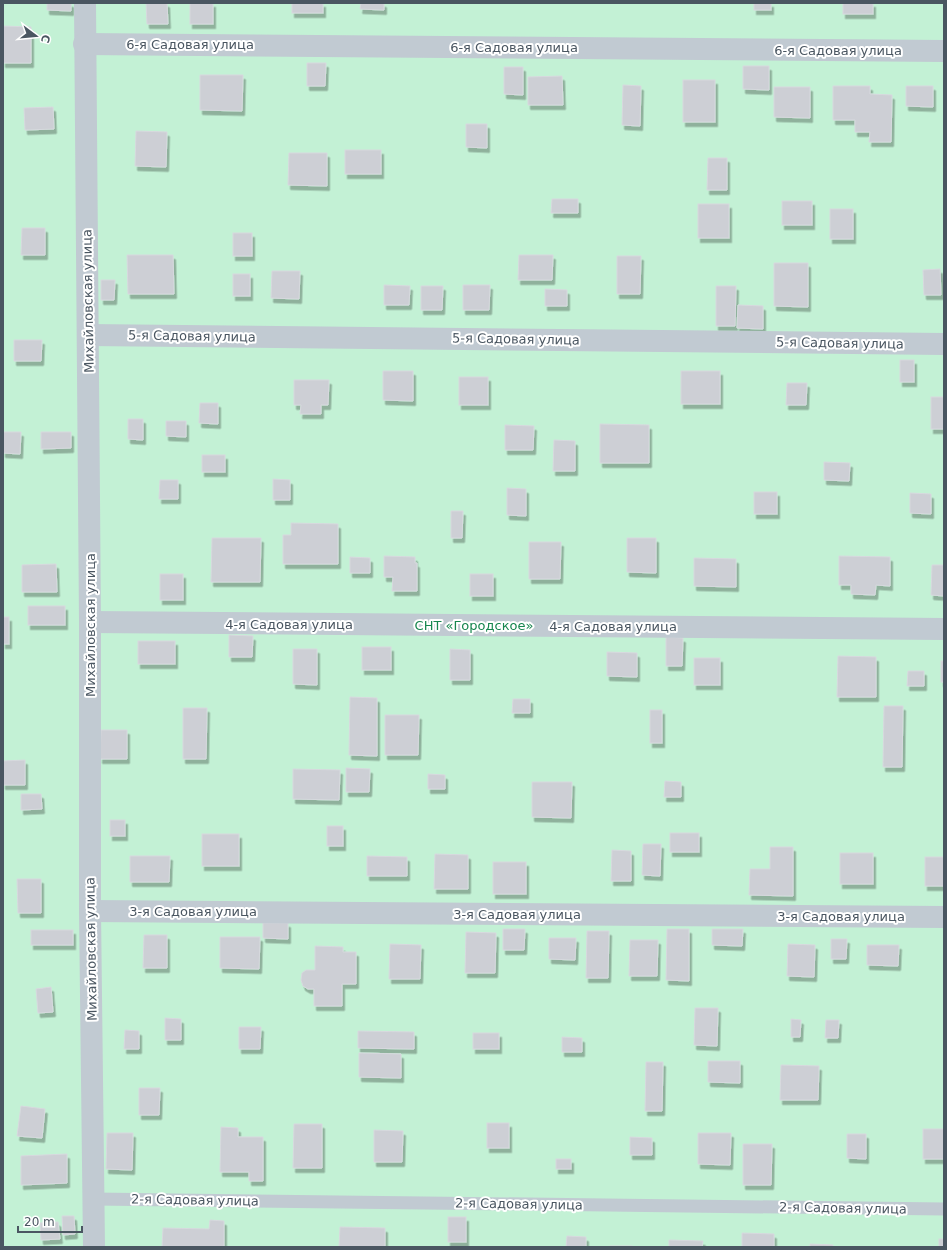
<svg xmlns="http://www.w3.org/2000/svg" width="947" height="1250" font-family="'DejaVu Sans',sans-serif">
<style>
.green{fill:#c3f1d5}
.building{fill:#cdcfd5;stroke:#d7d9de;filter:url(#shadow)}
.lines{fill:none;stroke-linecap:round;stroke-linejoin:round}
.lane{stroke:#c1cad2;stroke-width:13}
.street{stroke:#c1cad2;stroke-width:22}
.labels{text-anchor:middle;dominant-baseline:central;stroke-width:4;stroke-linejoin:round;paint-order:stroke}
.street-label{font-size:13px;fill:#4a5661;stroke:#fff}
.park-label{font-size:13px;fill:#17864f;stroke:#fff}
</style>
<defs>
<filter id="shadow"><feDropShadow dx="2.5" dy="4.5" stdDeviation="0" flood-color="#0004"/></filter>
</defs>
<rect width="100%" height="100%" fill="#f5f3f3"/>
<!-- green -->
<rect class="green" x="3" y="3" width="941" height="1244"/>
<!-- building -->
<g class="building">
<polygon points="47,3 71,3 71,11 47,10"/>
<polygon points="146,3 167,3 168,24 147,24"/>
<rect x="190" y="3" width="23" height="21"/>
<rect x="292" y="3" width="31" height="10"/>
<polygon points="361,3 384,3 384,10 360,9"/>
<rect x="754" y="3" width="17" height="7"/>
<rect x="843" y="3" width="30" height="11"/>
<polygon points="3,26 31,27 31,63 3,63"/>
<polygon points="307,63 326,63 325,86 307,86"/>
<polygon points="743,66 769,66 769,90 743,89"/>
<polygon points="504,67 523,67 523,95 504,94"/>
<polygon points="200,75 243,75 242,111 200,110"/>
<polygon points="562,76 563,105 528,105 528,77"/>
<rect x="683" y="80" width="32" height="42"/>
<polygon points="623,85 641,86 640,126 622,125"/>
<polygon points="833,86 870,86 870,94 892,95 891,142 869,142 870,132 855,132 855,120 833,120"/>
<polygon points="906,86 933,86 933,107 906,106"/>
<polygon points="774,87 810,87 810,118 774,117"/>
<polygon points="53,107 54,129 25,130 24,108"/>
<polygon points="466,124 487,124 487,148 466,147"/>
<polygon points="136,131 167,132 166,167 135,166"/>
<rect x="345" y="150" width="36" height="24"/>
<polygon points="289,153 327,153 327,186 288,185"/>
<polygon points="708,158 727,158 727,190 707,190"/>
<polygon points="552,199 578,199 578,213 551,213"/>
<rect x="782" y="201" width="30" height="24"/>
<rect x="698" y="204" width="31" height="34"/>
<rect x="830" y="209" width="23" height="30"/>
<polygon points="22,228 45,228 45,255 21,255"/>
<rect x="233" y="233" width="19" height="23"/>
<polygon points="127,255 173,255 174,294 128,294"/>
<polygon points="519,255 553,255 552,280 518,280"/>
<polygon points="617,256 641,256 640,294 617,294"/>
<polygon points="774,263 808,263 808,307 774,306"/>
<polygon points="940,269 941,295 924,295 923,270"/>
<polygon points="272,271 300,271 299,299 271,298"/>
<rect x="233" y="274" width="17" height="22"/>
<polygon points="101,280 115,280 114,300 101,300"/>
<polygon points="384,285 410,286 409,305 384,305"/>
<polygon points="463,285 490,285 489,310 463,310"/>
<polygon points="421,286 443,286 442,310 421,310"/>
<polygon points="716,286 736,286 735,326 716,326"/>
<polygon points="545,289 567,290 567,306 545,306"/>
<polygon points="738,305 763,306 763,329 737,328"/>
<polygon points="14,340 42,340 41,361 14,361"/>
<rect x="900" y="360" width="14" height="22"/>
<polygon points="383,371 413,371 413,401 383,400"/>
<rect x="681" y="371" width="39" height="33"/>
<rect x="459" y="377" width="29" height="28"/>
<polygon points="294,380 329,380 328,405 321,405 321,414 300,414 301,405 294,405"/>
<polygon points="787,383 807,383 806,405 786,405"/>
<rect x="931" y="397" width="13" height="32"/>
<polygon points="200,403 218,403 218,424 199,423"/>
<polygon points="128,419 143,419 143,440 128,439"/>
<polygon points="166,421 186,421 186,437 166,436"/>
<polygon points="600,424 649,425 649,463 600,463"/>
<polygon points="505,425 534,426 533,450 505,450"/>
<polygon points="3,432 21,432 20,454 3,453"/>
<polygon points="41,432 71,432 71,448 41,449"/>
<polygon points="554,440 575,441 575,471 553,471"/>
<rect x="202" y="455" width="23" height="17"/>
<polygon points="824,462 850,463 849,481 824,480"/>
<polygon points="273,479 290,480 290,500 273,500"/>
<polygon points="160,480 178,480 178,499 159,499"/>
<polygon points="507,488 526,489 526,516 507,515"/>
<rect x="754" y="492" width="23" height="22"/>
<polygon points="910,493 931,494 931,514 910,513"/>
<polygon points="451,511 463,511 462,538 451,538"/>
<polygon points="291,523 338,524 338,564 283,564 283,535 291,535"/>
<polygon points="212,538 261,538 260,582 211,582"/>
<polygon points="627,538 656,538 656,573 627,572"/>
<polygon points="529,542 561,542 560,579 529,579"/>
<polygon points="384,556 415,557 415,563 417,563 417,591 392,591 393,577 384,577"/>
<polygon points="839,556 890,557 890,586 876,585 875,595 851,594 851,585 839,585"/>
<polygon points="350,557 370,558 370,573 350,573"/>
<polygon points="694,558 736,559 736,587 694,586"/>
<polygon points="56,564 57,592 22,592 22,565"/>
<polygon points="932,565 944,565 944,596 931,595"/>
<rect x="160" y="574" width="23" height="26"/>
<rect x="470" y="574" width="23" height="22"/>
<rect x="28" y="606" width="37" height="19"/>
<rect x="3" y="617" width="6" height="27"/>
<polygon points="229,635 253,636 252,657 229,657"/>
<polygon points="666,637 683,638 682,666 666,666"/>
<rect x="138" y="641" width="37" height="23"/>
<rect x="362" y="647" width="29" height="23"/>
<polygon points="293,649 317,649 317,685 293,684"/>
<polygon points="450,649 470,650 470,680 450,680"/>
<polygon points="607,652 637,653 637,677 607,676"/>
<polygon points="838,656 876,657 876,697 837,697"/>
<rect x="694" y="658" width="26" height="27"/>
<rect x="941" y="661" width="3" height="21"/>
<polygon points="908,671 924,671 924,686 907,686"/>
<polygon points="350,697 377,698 377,756 349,755"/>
<polygon points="513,699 530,699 530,713 512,713"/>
<polygon points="884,706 903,706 902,767 883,767"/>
<polygon points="183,708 207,708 206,759 183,759"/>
<rect x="650" y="710" width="12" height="33"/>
<polygon points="385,715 419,715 418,755 385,755"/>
<polygon points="101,730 127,730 127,759 100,759"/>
<polygon points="25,760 25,785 3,785 3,761"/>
<polygon points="346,768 370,769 369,792 346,792"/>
<polygon points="293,769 340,770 339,800 293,799"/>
<polygon points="428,774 445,775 445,789 428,789"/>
<polygon points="665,781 681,782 681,797 664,797"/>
<polygon points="532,782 572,782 571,818 532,817"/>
<polygon points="21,794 41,794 42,809 21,810"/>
<rect x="110" y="820" width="15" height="16"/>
<rect x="327" y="826" width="16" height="20"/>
<rect x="670" y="833" width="29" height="19"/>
<rect x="202" y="834" width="37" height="32"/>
<polygon points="643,844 661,844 660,876 642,875"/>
<polygon points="770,847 793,847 793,896 749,895 750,869 770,869"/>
<polygon points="612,850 631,851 631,881 611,881"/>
<rect x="840" y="853" width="33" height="31"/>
<polygon points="435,854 468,855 468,889 434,889"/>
<polygon points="130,856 170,856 169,882 130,882"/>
<polygon points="367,856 407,857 407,876 367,876"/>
<rect x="925" y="857" width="19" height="29"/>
<rect x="493" y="862" width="33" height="32"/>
<polygon points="17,879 41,879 41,913 18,913"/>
<polygon points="263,923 288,923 288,939 263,938"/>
<polygon points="503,929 525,929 524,950 503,950"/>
<polygon points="667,929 689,929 689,981 666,980"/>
<polygon points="712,929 743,929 742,946 712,945"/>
<rect x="31" y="930" width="42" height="15"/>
<polygon points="587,931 609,931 608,978 586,978"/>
<polygon points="466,932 496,933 495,973 465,973"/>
<polygon points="144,935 167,935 167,968 143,968"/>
<polygon points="220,937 260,937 259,969 220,968"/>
<polygon points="549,938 576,938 575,960 549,959"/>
<polygon points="831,939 847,939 846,959 831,959"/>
<polygon points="630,940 658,940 657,976 629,976"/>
<polygon points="390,944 421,945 420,979 389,979"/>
<polygon points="788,944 815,945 814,977 787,976"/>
<polygon points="867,945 899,945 898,966 867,965"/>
<polygon points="315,946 343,947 343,952 356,952 356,984 342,984 342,1006 314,1006 314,989 308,989 303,986 301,980 302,973 306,970 315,970"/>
<polygon points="51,987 53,1012 38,1013 36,989"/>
<polygon points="695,1008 718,1008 717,1046 694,1045"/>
<polygon points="165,1018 181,1019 181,1040 165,1040"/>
<polygon points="791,1019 801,1020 800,1037 791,1037"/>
<polygon points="826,1020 839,1020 838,1038 825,1038"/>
<polygon points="239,1027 261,1027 260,1049 239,1049"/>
<polygon points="125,1030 139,1031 139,1049 124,1049"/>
<polygon points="358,1031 414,1032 414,1049 358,1048"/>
<rect x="473" y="1033" width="26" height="16"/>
<polygon points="562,1037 582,1038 582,1052 562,1052"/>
<polygon points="359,1053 401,1054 401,1078 359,1077"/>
<polygon points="708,1061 740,1061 740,1083 708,1082"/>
<polygon points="646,1062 663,1062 662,1111 645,1111"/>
<polygon points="781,1065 819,1066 818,1100 780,1100"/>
<polygon points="139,1088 160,1088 159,1115 139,1115"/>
<polygon points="21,1106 45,1109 42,1138 17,1136"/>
<rect x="487" y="1123" width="22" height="25"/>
<polygon points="294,1124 322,1124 322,1168 293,1168"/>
<polygon points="221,1127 238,1128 238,1137 263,1137 263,1181 249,1181 249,1172 220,1172"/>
<rect x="923" y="1129" width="21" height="30"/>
<polygon points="374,1130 403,1131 402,1162 374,1162"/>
<polygon points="107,1133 133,1133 132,1170 106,1169"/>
<polygon points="698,1133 731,1133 730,1165 698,1164"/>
<polygon points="847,1134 866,1134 866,1159 847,1158"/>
<polygon points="630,1137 652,1138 652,1155 630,1155"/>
<polygon points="743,1144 772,1144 771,1185 743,1185"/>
<polygon points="67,1154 67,1183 21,1185 21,1156"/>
<rect x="556" y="1159" width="15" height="10"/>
<polygon points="62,1216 74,1216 75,1234 63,1235"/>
<rect x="448" y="1217" width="18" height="25"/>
<polygon points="210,1220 224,1221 224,1247 162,1247 163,1228 209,1229"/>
<polygon points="58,1222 60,1239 41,1240 40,1223"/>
<polygon points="340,1227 385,1228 385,1247 339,1247"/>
<polygon points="742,1233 774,1234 774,1247 742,1247"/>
<polygon points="567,1236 586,1237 586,1247 566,1247"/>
<rect x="939" y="1239" width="5" height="8"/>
<polygon points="669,1240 703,1241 702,1247 669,1247"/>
<polygon points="810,1244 833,1245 833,1247 810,1247"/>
<rect x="610" y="1246" width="22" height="1"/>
</g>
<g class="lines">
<!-- lane -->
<polyline class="lane" points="94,1199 944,1209"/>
<!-- street -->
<g class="street">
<polyline points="85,3 90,622 90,911 94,1247"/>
<polyline points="84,44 944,51"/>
<polyline points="88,335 944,344"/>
<polyline points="90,622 944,629"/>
<polyline points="90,911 944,917"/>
</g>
</g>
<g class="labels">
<!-- street labels -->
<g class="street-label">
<text x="190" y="44">6-я Садовая улица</text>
<text x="514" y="47">6-я Садовая улица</text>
<text x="838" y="50">6-я Садовая улица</text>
<text transform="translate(88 301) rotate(-91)">Михайловская улица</text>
<text transform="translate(192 336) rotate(1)">5-я Садовая улица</text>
<text transform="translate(516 339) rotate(1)">5-я Садовая улица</text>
<text transform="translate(840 343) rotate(1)">5-я Садовая улица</text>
<text x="289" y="624">4-я Садовая улица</text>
<text transform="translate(90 625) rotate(-90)">Михайловская улица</text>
<text x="613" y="626">4-я Садовая улица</text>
<text x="193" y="911">3-я Садовая улица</text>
<text x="517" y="914">3-я Садовая улица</text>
<text x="841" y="916">3-я Садовая улица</text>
<text transform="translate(91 949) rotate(-91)">Михайловская улица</text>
<text transform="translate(195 1200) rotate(1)">2-я Садовая улица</text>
<text transform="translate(519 1204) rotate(1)">2-я Садовая улица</text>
<text transform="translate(843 1208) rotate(1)">2-я Садовая улица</text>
</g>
<!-- park labels -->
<g class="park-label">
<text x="474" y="625">СНТ «Городское»</text>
</g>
</g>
<!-- border -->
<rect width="947" height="1250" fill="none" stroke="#4a5661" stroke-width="8"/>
<!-- north arrow -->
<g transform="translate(36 36) rotate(106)" stroke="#ffffff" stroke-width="3" paint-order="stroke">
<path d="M0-3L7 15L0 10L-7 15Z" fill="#4a5661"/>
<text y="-6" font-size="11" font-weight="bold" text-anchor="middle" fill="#4a5661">С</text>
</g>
<!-- scale -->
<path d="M18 1226v6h64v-6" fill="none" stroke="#4a5661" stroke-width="2"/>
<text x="24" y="1226" font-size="12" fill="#4a5661" stroke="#ffffff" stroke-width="3" paint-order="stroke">20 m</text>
</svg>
